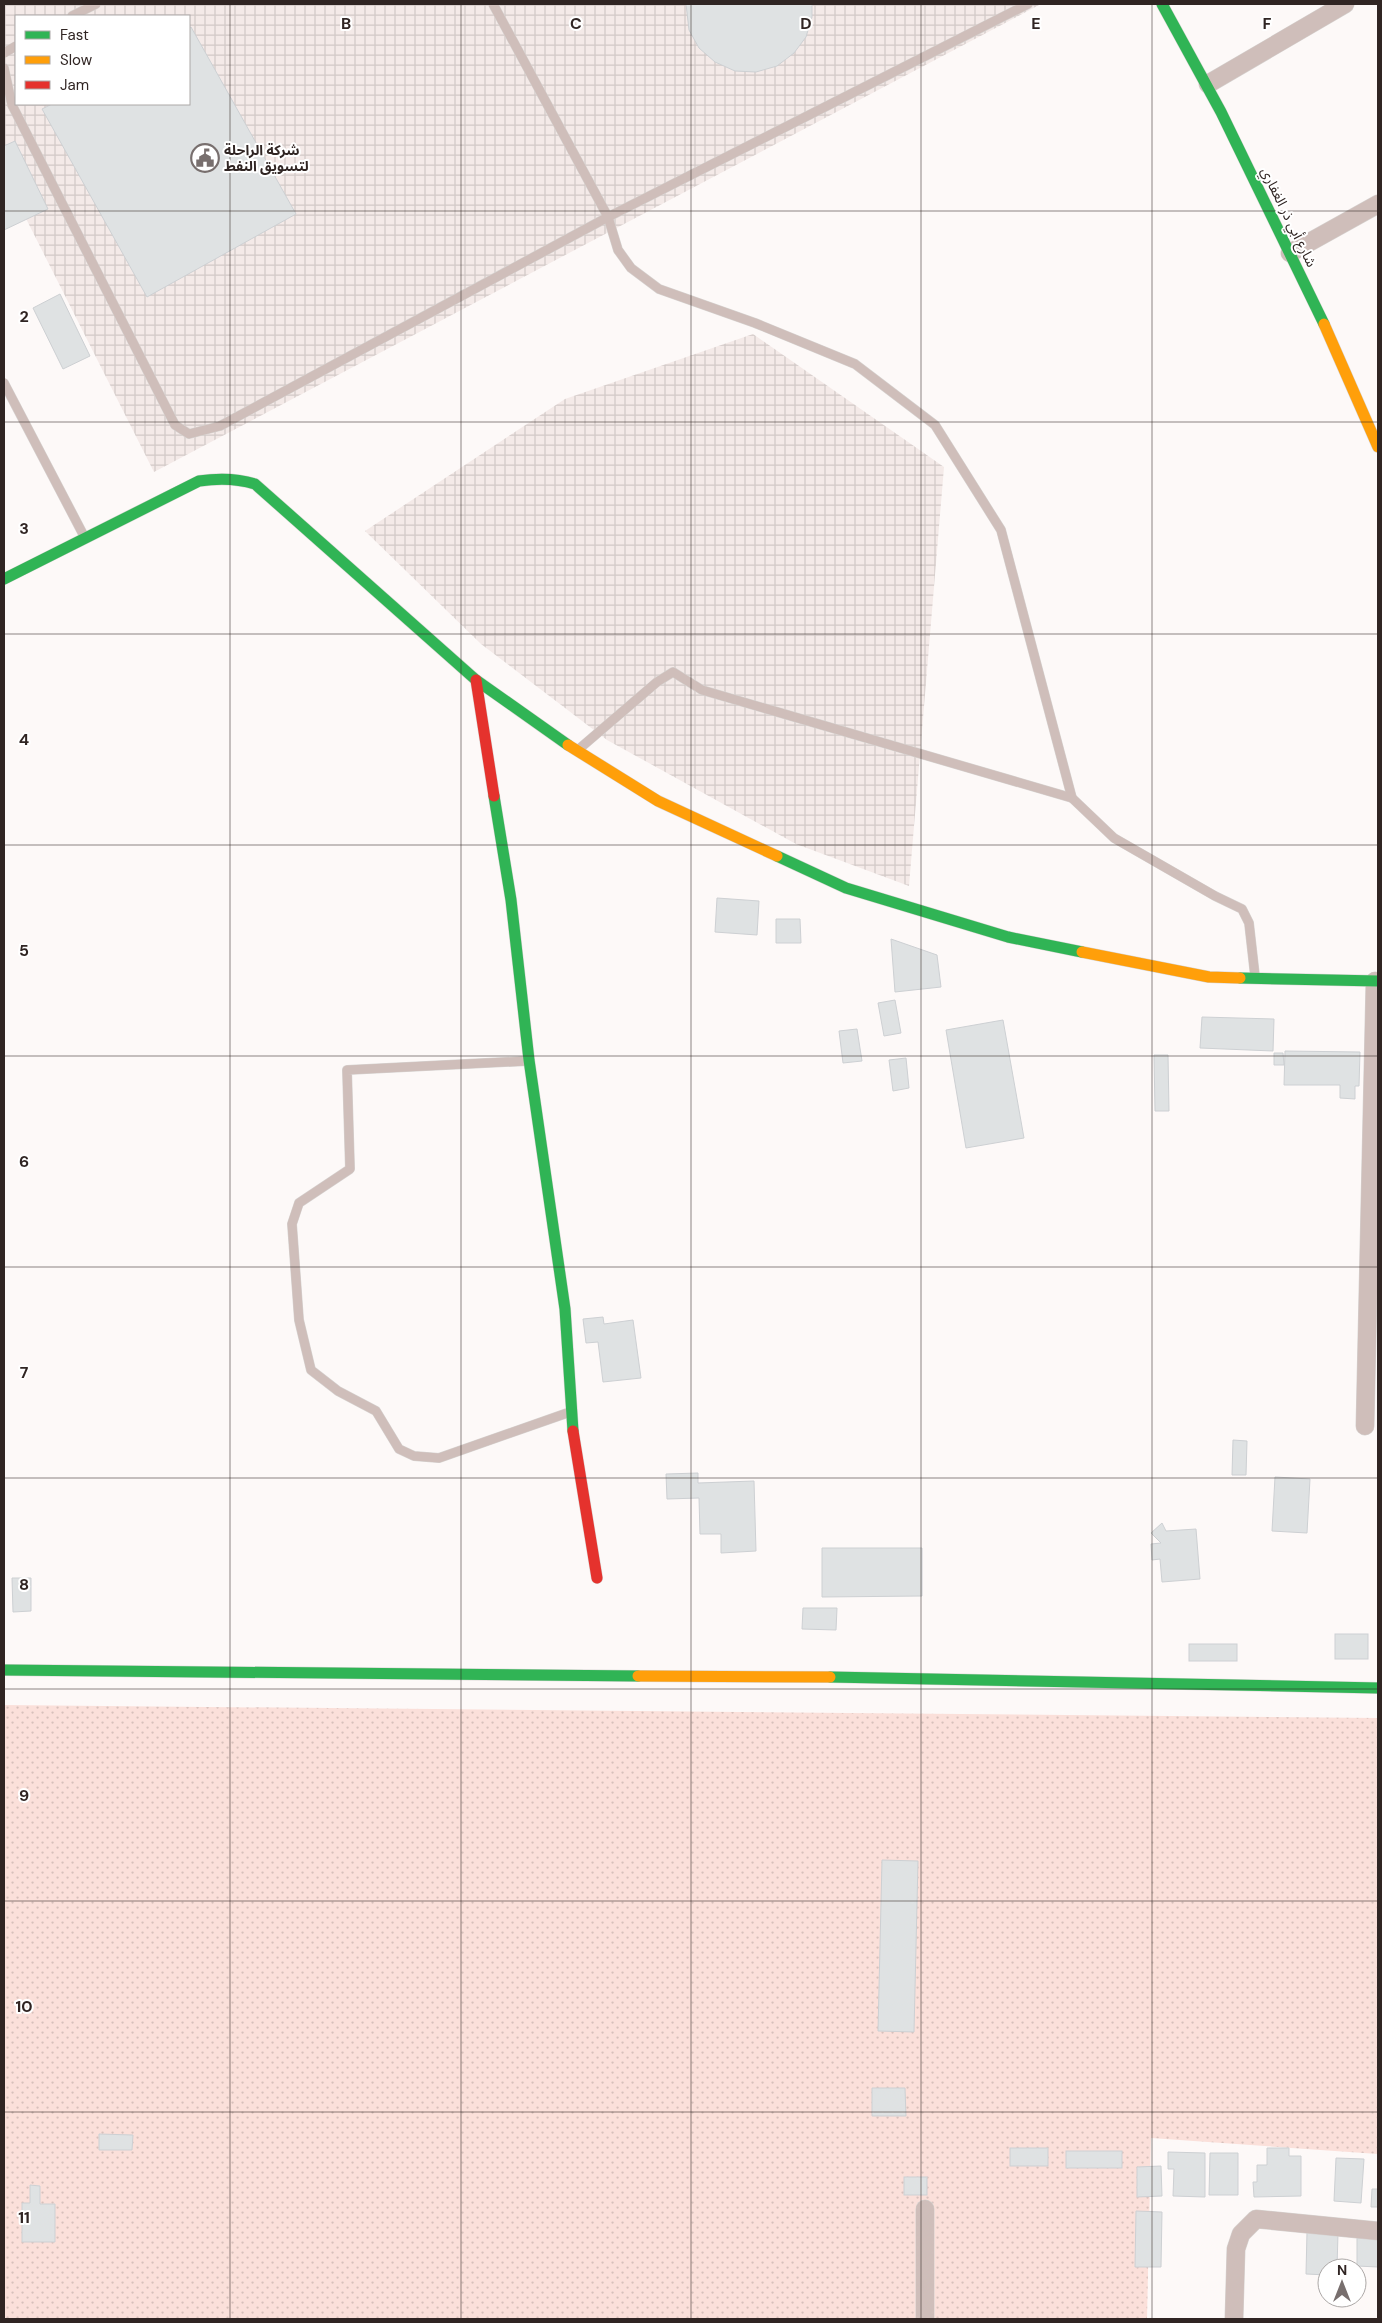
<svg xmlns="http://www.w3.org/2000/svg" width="1382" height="2323" font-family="'DM Sans','Noto Sans Arabic',sans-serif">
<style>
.industrial{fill:url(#industrial-grid);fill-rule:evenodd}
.grass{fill:url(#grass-dots)}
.building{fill:#dfe2e3;stroke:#cdd0d3}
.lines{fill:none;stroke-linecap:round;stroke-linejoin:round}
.lane-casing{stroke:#d7d4d2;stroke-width:10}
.street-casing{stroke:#d7d4d2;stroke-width:19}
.fast-casing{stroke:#d7d4d2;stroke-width:12}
.slow-casing{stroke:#d7d4d2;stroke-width:12}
.jam-casing{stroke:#d7d4d2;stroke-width:12}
.lane{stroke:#cfbeba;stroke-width:9}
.street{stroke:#cfbeba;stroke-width:18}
.fast{stroke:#30b455;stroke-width:11}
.slow{stroke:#ff9f0a;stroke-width:11}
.jam{stroke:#e5322d;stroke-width:11}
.grid{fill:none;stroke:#302523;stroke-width:1;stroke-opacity:0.55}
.labels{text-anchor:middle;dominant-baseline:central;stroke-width:4;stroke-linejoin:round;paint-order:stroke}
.poi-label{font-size:14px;font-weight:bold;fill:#302523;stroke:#fff;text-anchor:start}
.street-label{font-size:14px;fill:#302523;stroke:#fff}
.grid-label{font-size:16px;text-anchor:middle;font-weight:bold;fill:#302523;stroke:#fff;stroke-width:4;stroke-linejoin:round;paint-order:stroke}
</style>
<defs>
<pattern id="industrial-grid" width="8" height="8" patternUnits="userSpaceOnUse" patternTransform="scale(1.25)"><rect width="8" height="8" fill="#f4eae8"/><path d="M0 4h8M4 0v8" fill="none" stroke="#d2c9c7"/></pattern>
<pattern id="grass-dots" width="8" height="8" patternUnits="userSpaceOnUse" patternTransform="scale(1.25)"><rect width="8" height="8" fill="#fbe0da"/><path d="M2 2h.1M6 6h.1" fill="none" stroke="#d7c0bb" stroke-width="1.8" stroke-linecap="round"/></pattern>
</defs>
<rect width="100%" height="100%" fill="#fdf9f8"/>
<!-- industrial -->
<g class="industrial">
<path d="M4,4H1041L154,472L4,175ZM16,16H189V104H16Z"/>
<polygon points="753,334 944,467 909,886 796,844 607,740 481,644 365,531 565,399"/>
</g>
<!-- grass -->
<polygon class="grass" points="4,1705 1378,1718 1378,2154 1151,2138 1147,2319 4,2319"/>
<!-- building -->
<g class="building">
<polygon points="686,4 812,4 812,17 806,37 794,53 777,66 756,72 735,71 715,62 699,48 689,30"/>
<polygon points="191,27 296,214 147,297 42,109 52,104 189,104 189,28"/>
<polygon points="15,141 48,209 4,230 4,146"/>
<polygon points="60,294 90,356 63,369 33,308"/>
<polygon points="717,898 759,901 757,935 715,932"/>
<polygon points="776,919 800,919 801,943 776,943"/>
<polygon points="891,939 937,955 941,987 895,992"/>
<polygon points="895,1000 901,1033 884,1036 878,1003"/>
<polygon points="1202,1017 1274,1019 1273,1051 1200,1048"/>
<polygon points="1003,1020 1024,1138 966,1148 946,1030"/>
<polygon points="857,1029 862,1061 843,1063 839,1031"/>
<polygon points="1285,1051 1360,1052 1359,1086 1355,1086 1355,1099 1340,1098 1340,1085 1284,1085"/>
<polygon points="1274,1053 1283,1053 1284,1065 1274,1065"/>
<polygon points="1154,1055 1168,1055 1169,1111 1155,1111"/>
<polygon points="906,1058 909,1088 893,1091 889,1060"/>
<polygon points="603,1317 604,1324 633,1320 641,1378 603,1382 598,1342 586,1343 583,1319"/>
<polygon points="1233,1440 1247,1441 1246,1475 1232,1475"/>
<polygon points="698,1473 698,1483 754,1481 756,1551 721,1553 721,1534 700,1534 699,1498 667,1499 666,1474"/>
<polygon points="1275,1477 1310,1479 1307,1533 1272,1531"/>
<polygon points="1162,1523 1166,1531 1196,1529 1200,1579 1162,1582 1160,1559 1152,1560 1151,1544 1161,1543 1151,1533"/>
<polygon points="822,1548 922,1548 922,1596 822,1597"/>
<polygon points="12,1578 31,1578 31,1611 13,1612"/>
<polygon points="803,1608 837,1608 836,1630 802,1629"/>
<rect x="1335" y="1634" width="33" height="25"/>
<rect x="1189" y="1644" width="48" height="17"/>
<polygon points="882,1860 918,1861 914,2032 878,2031"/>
<polygon points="872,2088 905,2088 906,2116 872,2116"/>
<polygon points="99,2134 133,2135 132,2150 99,2150"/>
<rect x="1010" y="2148" width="38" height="18"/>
<polygon points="1267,2148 1289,2148 1289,2156 1301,2156 1301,2196 1254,2197 1253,2182 1257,2182 1257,2165 1267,2165"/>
<rect x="1066" y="2151" width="56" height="17"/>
<polygon points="1168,2152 1205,2153 1205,2197 1173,2196 1174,2169 1168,2169"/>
<polygon points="1210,2153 1238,2153 1238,2195 1209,2195"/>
<polygon points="1336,2158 1364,2159 1361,2203 1334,2201"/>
<polygon points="1161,2166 1162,2196 1137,2197 1137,2167"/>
<rect x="904" y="2177" width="23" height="18"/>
<polygon points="30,2185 40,2186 40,2204 55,2204 55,2242 22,2242 22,2203 30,2203"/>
<polygon points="1372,2189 1378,2189 1378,2207 1371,2207"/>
<polygon points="1136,2211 1162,2212 1161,2267 1135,2267"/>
<polygon points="1307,2232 1338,2233 1337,2268 1327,2268 1327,2275 1306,2274"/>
<polygon points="1357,2238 1378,2238 1378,2267 1357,2266"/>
</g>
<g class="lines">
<defs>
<g id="lane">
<polyline points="493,4 608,217 618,250 631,268 659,289 755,323 855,364 935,425 1001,530 1072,798 1114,838 1215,896 1242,909 1249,923 1255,976"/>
<polyline points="72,16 96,4"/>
<polyline points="4,53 16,46"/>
<polyline points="4,68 12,105 175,425 189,434 220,426 608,217 1028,4"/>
<polyline points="4,383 85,538"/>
<polyline points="579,749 657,682 673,672 702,690 1072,798"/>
<polyline points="527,1061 347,1070 350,1169 299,1203 292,1224 299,1320 311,1370 338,1391 376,1411 399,1449 414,1456 439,1458 570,1412"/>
</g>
<g id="street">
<polyline points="1208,84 1345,4"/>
<polyline points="1290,253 1378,204"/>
<polyline points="1365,1426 1375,981"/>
<polyline points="925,2319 925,2209"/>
<polyline points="1234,2319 1236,2249 1241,2234 1256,2219 1378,2231"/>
</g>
<g id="fast">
<polyline points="1162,4 1221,112 1324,324"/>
<path d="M4,579L199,481C219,478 236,478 255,484L476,680L568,745"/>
<polyline points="494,796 511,900 529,1060 565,1309 573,1431"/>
<polyline points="777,856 846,888 1008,937 1082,952"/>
<polyline points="1240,978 1378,981"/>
<polyline points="4,1670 638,1676"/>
<polyline points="830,1677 1378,1688"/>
</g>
<g id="slow">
<polyline points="1324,324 1378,447"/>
<polyline points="568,745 658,801 777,856"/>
<polyline points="1082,952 1209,977 1240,978"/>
<polyline points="638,1676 830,1677"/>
</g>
<g id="jam">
<polyline points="476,680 494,796"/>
<polyline points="573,1431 597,1578"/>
</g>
</defs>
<!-- lane casing -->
<use href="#lane" class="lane-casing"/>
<!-- street casing -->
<use href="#street" class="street-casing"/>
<!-- fast casing -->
<use href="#fast" class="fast-casing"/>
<!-- slow casing -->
<use href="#slow" class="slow-casing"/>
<!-- jam casing -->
<use href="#jam" class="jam-casing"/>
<!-- lane -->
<use href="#lane" class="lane"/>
<!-- street -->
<use href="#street" class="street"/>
<!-- fast -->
<use href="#fast" class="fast"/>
<!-- slow -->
<use href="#slow" class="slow"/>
<!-- jam -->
<use href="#jam" class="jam"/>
</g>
<!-- grid -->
<path class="grid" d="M230,4V2319M461,4V2319M691,4V2319M921,4V2319M1152,4V2319M4,211H1378M4,422H1378M4,634H1378M4,845H1378M4,1056H1378M4,1267H1378M4,1478H1378M4,1689H1378M4,1901H1378M4,2112H1378"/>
<!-- icons -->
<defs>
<symbol id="civic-ring" viewBox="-11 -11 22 22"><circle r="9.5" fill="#fff" stroke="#786f6e" stroke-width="1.5"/><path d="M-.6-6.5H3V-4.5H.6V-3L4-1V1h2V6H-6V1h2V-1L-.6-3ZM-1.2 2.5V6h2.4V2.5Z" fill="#786f6e"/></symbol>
</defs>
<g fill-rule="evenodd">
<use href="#civic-ring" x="189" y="142" width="32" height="32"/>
</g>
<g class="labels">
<!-- poi labels -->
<g class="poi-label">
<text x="224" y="150">شركة الراحلة<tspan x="224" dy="16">لتسويق النفط</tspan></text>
</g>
<!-- street labels -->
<g class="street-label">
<text transform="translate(1289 217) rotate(64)">شارع أبي ذر الغفاري</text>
</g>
</g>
<g class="grid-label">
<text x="346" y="29">B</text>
<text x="576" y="29">C</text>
<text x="806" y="29">D</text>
<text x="1036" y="29">E</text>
<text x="1267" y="29">F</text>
<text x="24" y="322">2</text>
<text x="24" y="534">3</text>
<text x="24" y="745">4</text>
<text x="24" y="956">5</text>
<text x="24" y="1167">6</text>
<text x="24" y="1378">7</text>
<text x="24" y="1590">8</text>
<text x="24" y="1801">9</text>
<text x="24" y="2012">10</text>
<text x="24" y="2223">11</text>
</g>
<!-- border -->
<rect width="1382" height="2323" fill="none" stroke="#302523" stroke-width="10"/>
<!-- legend -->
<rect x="15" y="15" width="175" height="90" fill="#ffffff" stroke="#aca8a7"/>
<rect x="25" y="31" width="25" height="8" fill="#30b455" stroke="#aca8a7"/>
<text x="60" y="40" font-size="15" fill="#302523">Fast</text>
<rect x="25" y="56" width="25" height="8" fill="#ff9f0a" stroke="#aca8a7"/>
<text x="60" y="65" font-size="15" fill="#302523">Slow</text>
<rect x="25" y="81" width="25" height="8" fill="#e5322d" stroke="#aca8a7"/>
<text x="60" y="90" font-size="15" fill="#302523">Jam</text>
<!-- north arrow -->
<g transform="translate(1342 2283)"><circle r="24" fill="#ffffff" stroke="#aca8a7"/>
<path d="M0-4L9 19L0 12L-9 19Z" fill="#786f6e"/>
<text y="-8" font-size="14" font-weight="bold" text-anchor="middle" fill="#302523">N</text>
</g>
</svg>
